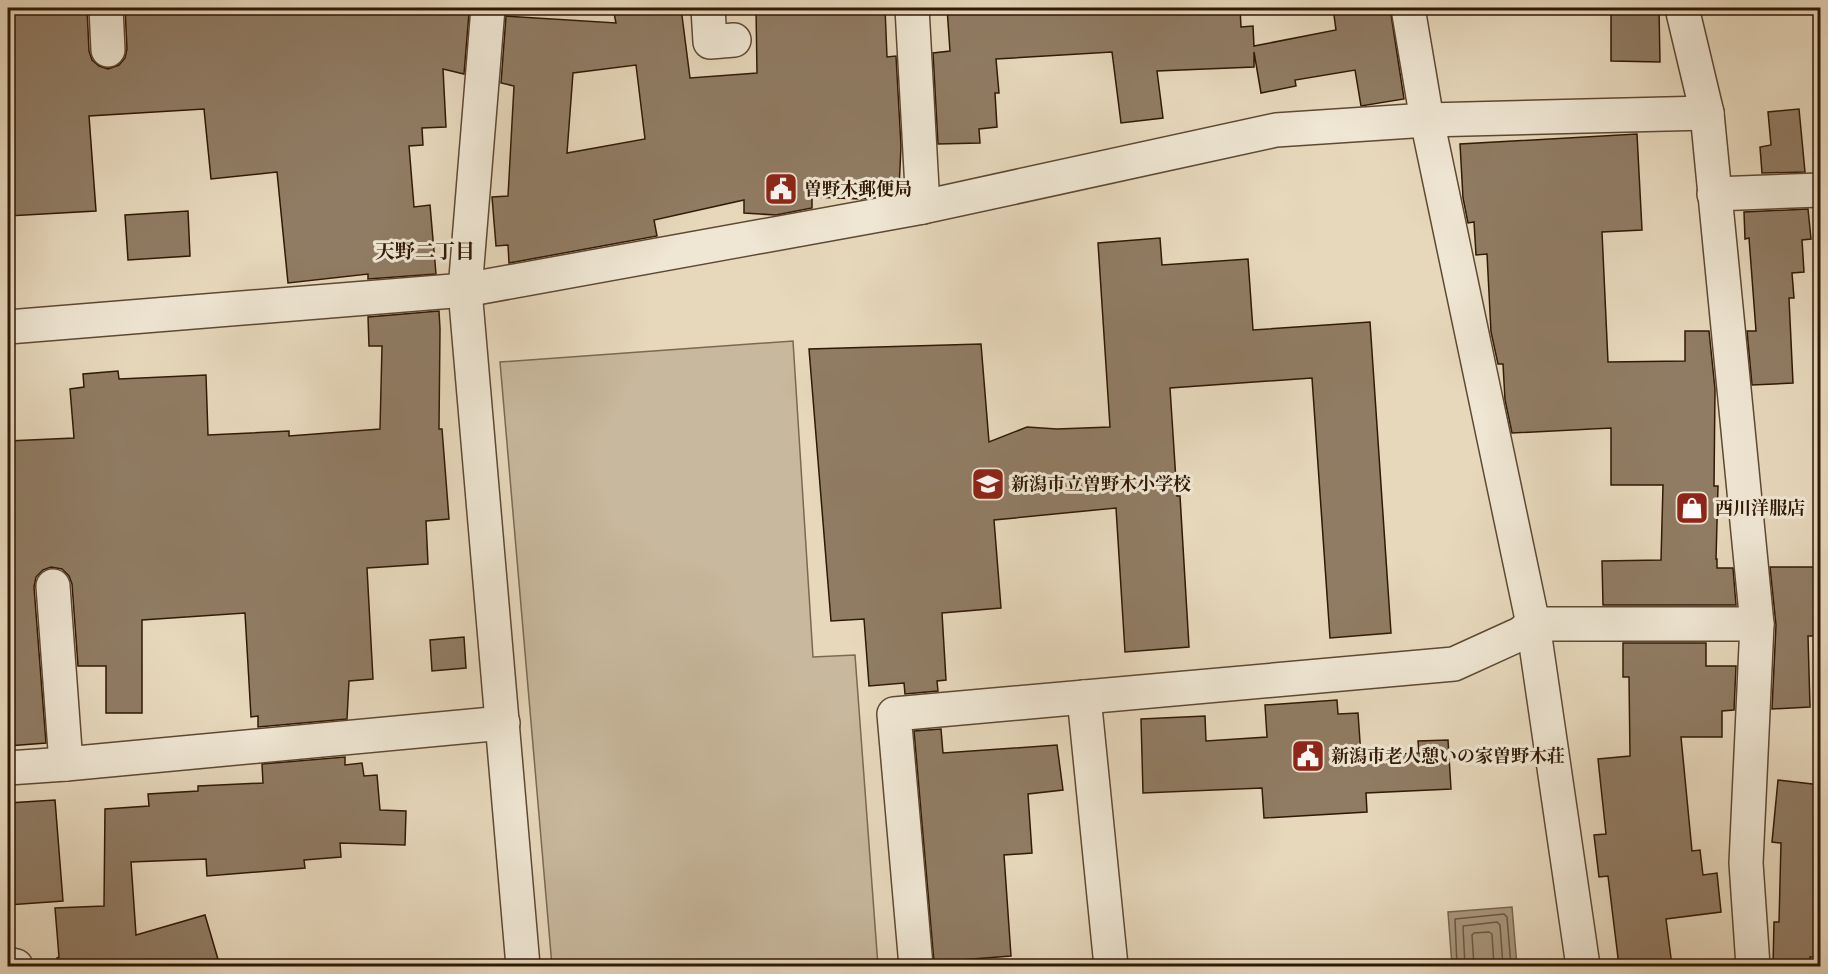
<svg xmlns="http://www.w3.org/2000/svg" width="1828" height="974" font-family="Alegreya,'Noto Serif JP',serif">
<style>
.green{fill:#c8b89d;stroke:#7c6851;stroke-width:1.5}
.water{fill:#a9977e;stroke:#79654e;stroke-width:1.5}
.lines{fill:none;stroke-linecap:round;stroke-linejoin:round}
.shore{stroke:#6d5842;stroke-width:1.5}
.building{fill:#907c64;stroke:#311905;stroke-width:1.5;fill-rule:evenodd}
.minor-casing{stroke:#5e4933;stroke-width:36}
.minor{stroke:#efe6d3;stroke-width:33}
.labels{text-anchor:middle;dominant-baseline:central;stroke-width:6;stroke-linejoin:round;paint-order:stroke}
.poi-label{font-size:18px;font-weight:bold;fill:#311905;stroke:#efe6d3;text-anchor:start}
.neighbourhood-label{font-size:20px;font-weight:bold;fill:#311905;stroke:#efe6d3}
</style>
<rect width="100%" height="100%" fill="#e7d8bc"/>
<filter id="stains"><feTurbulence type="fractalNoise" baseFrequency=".00333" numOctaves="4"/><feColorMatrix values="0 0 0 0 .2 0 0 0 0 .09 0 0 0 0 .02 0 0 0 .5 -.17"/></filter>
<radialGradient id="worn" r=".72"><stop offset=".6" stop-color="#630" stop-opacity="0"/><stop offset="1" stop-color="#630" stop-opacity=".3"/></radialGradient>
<!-- green -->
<polygon class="green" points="793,341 813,657 855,655 878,966 552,966 500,362"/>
<!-- water -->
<polygon class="water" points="1512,907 1517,966 1452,966 1448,912"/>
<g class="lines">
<!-- shore -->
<g class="shore">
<polyline points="1457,966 1455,919 1504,914 1507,917 1511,966"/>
<polyline points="1465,966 1463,926 1497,922 1500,925 1503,966"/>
<polyline points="1474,966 1472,935 1474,933 1489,932 1492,934 1494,966"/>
</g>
</g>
<!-- building -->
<g class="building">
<polygon points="8,8 87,8 89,51 92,60 99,66 108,69 119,65 125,58 127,49 125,8 456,8 456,12 469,13 464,74 443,69 446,127 422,128 423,145 409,146 414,207 430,205 436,274 368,279 368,274 288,283 277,172 211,179 204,109 89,116 96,211 8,216"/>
<path d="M613,8H681L690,78L757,73L756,8H885L887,57L896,56L901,146L899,189L881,188V196L861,199L812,197V208L776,215L744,213V200L654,220L657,236L509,263L508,245L496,246L492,197L508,196L514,86L501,83L506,16L616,23ZM636,65L645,139L567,153L573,73Z"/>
<polygon points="947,8 1240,8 1241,27 1253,26 1254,46 1336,30 1333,8 1390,8 1404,99 1361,106 1355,70 1295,80 1296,86 1261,93 1254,52 1254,67 1157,71 1163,118 1121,123 1112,52 996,59 999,93 995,93 997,127 979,129 980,143 938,144 933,53 950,51"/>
<polygon points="1611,9 1659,9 1660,62 1611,61"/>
<polygon points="1799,109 1805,172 1762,173 1760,147 1771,145 1768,112"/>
<polygon points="1637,134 1642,230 1602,232 1608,362 1685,361 1685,331 1709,331 1715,389 1714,486 1718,486 1716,559 1717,559 1717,568 1733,568 1736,605 1603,605 1602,561 1661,560 1663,485 1611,485 1611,428 1512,433 1505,400 1503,364 1498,364 1491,332 1487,254 1476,255 1474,222 1468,223 1463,198 1460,144"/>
<polygon points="1808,209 1811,239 1802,240 1804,272 1792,273 1794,298 1789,298 1793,383 1752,385 1747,331 1756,331 1749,238 1745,239 1744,212"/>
<polygon points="188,211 190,256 128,260 125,215"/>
<polygon points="1160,238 1162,265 1248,259 1253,330 1370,322 1391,633 1330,638 1312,378 1170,388 1177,496 1180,496 1189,647 1125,652 1116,508 994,520 1001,608 942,613 946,680 937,681 938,691 905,694 904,683 869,686 864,619 831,621 809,349 981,344 989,442 1027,427 1057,429 1110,427 1098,243"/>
<polygon points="439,311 440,329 439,429 442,429 449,519 426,521 428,564 367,568 373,679 349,681 347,719 258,727 258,716 251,717 245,613 142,620 142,713 106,713 106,666 78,666 72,584 69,576 62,569 51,567 43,570 36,577 34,587 46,743 8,746 8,441 74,438 70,389 84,387 83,374 118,371 119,379 206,375 208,435 289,431 289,436 380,429 382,346 369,346 368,317"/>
<polygon points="1770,567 1821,567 1821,636 1808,636 1810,707 1772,709 1776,625"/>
<polygon points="464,637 466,668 432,671 430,640"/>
<polygon points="1623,643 1706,643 1706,666 1736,666 1734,710 1722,711 1722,737 1681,737 1692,851 1700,850 1703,875 1717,873 1721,912 1666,919 1672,966 1619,966 1608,876 1599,877 1594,835 1606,834 1598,759 1630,756 1629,677 1623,677"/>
<polygon points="1337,700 1338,714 1358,713 1361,756 1419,753 1418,741 1448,740 1451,789 1366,793 1367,812 1264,818 1262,788 1143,793 1141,719 1205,716 1206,741 1267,737 1265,705"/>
<polygon points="941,729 943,753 1057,745 1063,790 1028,794 1032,853 1004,855 1011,956 934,962 914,731"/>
<polygon points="345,757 345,765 362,763 364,776 377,775 380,810 406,811 405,845 340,843 341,857 304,860 305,868 207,876 206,859 131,862 136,935 205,915 220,966 58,966 57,958 59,957 55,908 104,906 105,809 149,806 148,794 198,791 198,786 263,783 262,764"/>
<polygon points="1778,780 1821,785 1821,957 1810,957 1810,966 1773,966 1774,922 1779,922 1781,843 1772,842"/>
<polygon points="55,800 63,901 8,905 8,803"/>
</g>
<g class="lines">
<defs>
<g id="minor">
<polyline points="106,8 108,50"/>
<polyline points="488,8 465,290 523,966"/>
<polyline points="708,8 710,42 734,40"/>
<polyline points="912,8 923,207"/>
<polyline points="1408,8 1427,120 1533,624 1583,966"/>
<polyline points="1682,8 1707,113 1757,624 1746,863 1753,966"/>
<polyline points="1714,194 1820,190"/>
<polyline points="8,327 465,290 923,207 1276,130 1427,120 1707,113"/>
<polyline points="53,586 66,764"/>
<polyline points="1084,697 1111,966"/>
<polyline points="8,768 66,764 503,723"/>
<polyline points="8,964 16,966"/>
<polyline points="916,966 894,714 1454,664 1520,634 1533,624 1757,624"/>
</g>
</defs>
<!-- minor casing -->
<use href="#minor" class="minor-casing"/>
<!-- minor -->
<use href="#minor" class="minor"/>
</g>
<!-- icons -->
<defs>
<symbol id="civic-square" viewBox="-11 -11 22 22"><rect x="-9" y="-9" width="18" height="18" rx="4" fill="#8f2418" stroke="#efe6d3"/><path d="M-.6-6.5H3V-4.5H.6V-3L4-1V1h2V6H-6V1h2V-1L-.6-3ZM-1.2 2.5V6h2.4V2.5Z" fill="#fff"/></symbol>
<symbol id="school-square" viewBox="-11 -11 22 22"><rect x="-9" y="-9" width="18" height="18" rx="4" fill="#8f2418" stroke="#efe6d3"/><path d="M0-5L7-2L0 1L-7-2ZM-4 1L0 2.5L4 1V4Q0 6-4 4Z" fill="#fff"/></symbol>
<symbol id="shop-square" viewBox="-11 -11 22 22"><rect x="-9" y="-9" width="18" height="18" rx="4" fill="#8f2418" stroke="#efe6d3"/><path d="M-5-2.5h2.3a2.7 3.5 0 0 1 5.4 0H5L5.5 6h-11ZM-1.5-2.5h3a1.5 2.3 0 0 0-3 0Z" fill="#fff"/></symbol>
</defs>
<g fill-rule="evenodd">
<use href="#civic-square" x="762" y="170" width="38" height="38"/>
<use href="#school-square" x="969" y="465" width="38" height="38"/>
<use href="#shop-square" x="1673" y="489" width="38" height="38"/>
<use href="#civic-square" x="1289" y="737" width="38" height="38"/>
</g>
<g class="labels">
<!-- poi labels -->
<g class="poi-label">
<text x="804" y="189">曽野木郵便局</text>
<text x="1011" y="484">新潟市立曽野木小学校</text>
<text x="1715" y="508">西川洋服店</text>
<text x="1331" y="756">新潟市老人憩いの家曽野木荘</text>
</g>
<!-- neighbourhood labels -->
<g class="neighbourhood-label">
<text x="425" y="251">天野二丁目</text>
</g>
</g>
<!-- margin -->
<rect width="1828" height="974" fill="none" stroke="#e7d8bc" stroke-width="30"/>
<rect x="9" y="9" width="1810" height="956" fill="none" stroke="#311905" stroke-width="3"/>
<rect x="15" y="15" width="1798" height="944" fill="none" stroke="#311905" stroke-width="1.5"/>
<rect width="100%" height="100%" filter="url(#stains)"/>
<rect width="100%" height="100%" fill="url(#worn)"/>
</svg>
